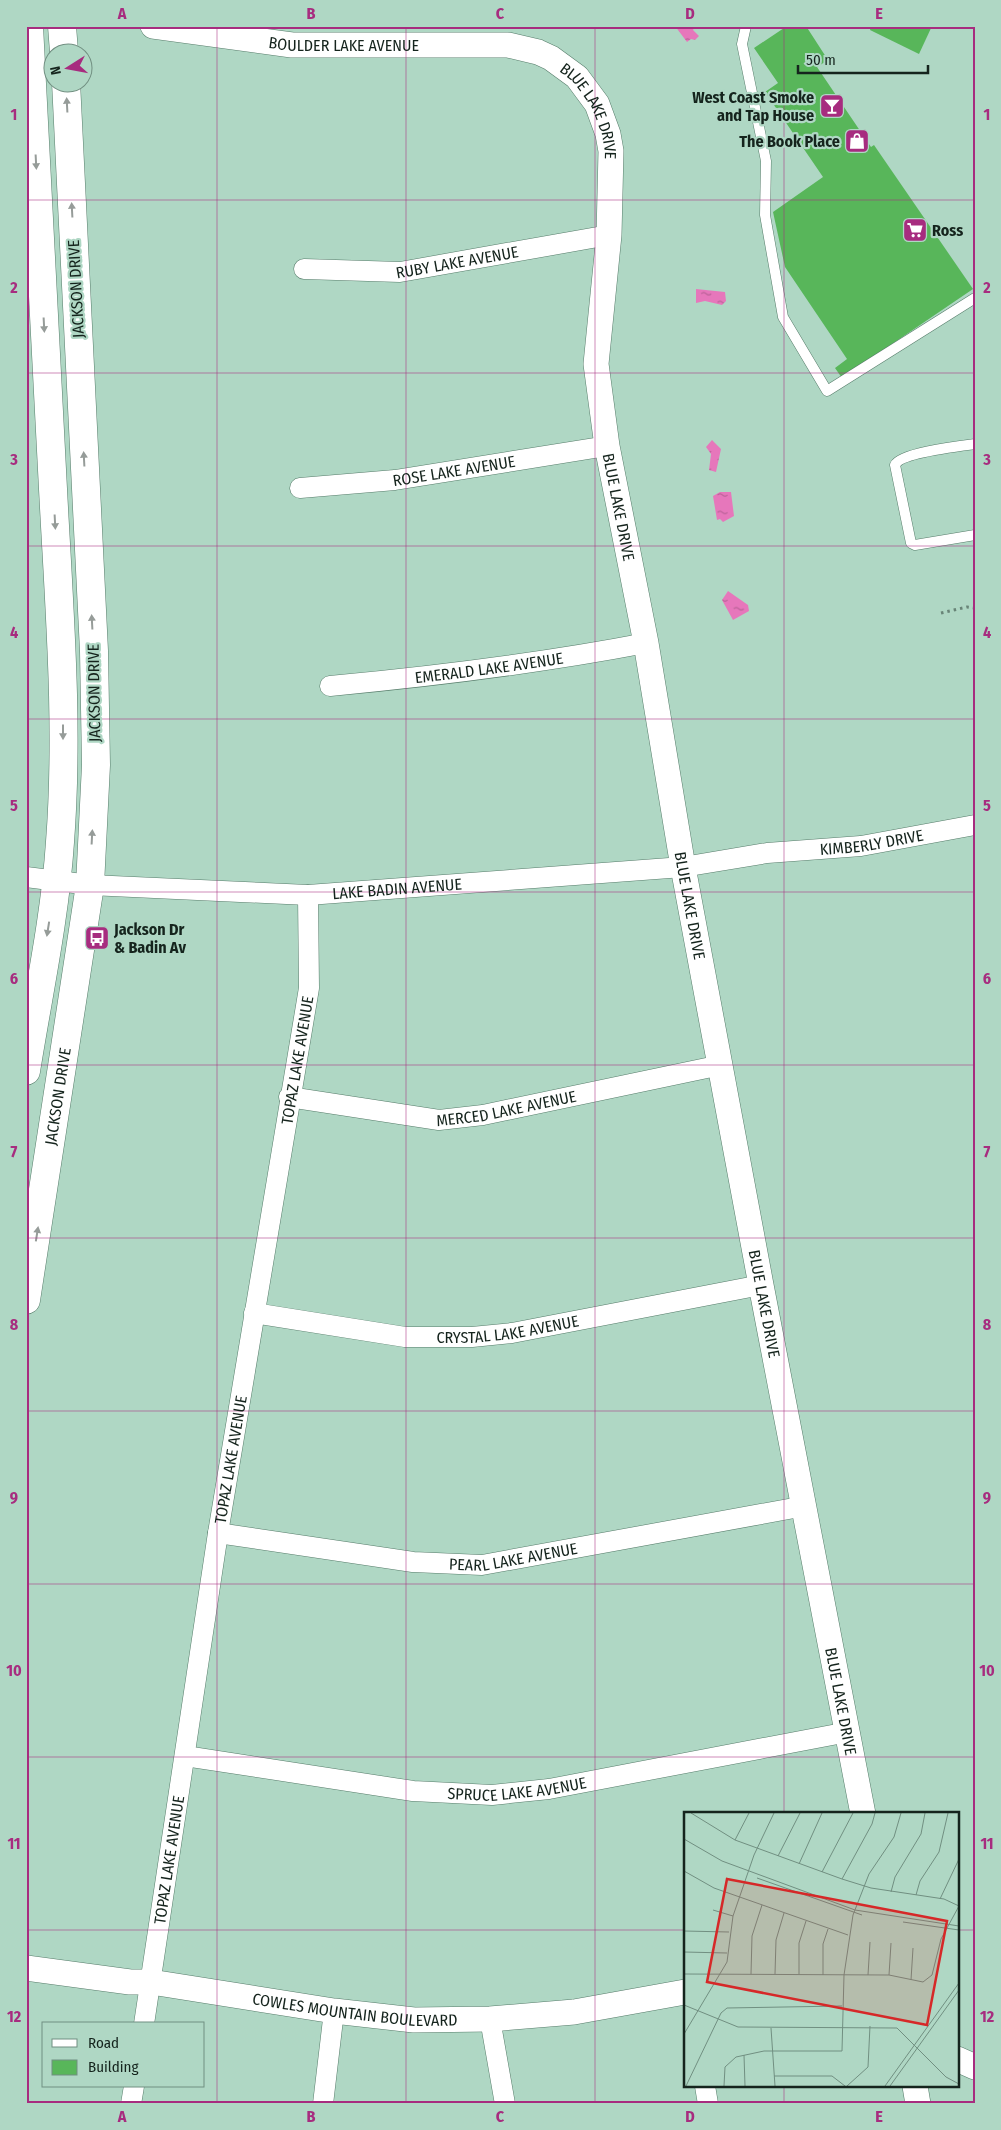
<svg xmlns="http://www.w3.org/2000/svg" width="1001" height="2130" font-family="'Fira Sans Condensed',sans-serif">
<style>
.water{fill:url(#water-ripples)}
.building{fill:#58b65a}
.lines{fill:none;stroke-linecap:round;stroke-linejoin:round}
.service-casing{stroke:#567c6a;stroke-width:11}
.minor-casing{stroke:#567c6a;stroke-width:21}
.tertiary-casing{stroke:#567c6a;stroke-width:26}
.secondary-casing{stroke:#567c6a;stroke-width:29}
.path{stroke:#688477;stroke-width:3;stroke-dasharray:2.5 4;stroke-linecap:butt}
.service{stroke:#fff;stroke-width:10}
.minor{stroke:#fff;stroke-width:20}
.tertiary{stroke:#fff;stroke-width:25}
.secondary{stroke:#fff;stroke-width:28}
.oneway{fill:#969c99}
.grid{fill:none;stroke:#a72c7f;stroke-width:1;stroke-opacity:0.55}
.labels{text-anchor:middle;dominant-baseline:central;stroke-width:4.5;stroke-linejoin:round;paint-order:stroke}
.street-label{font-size:16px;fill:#15241d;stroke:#afd7c4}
.poi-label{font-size:16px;font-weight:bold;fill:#15241d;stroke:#afd7c4;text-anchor:end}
.inset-road{fill:none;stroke:#718f81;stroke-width:1}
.view{fill:#d62828;fill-opacity:0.15;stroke:#d62828;stroke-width:2.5}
.inset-edge{fill:none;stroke:#15241d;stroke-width:2.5}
.neatline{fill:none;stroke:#a72c7f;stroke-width:2}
.grid-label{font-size:16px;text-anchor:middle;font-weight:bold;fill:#a72c7f}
</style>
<defs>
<pattern id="water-ripples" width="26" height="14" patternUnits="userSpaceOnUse" patternTransform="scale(1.25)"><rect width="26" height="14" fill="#e677bb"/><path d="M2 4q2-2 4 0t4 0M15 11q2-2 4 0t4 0" fill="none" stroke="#b96197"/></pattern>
</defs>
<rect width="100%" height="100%" fill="#afd7c4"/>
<!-- water -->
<g class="water">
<polygon points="675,26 695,26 693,30 699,36 695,40 691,39 687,42"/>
<polygon points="696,289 725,292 726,301 722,305 705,301 696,303"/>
<polygon points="712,440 721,449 716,472 709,470 711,454 706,447"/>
<polygon points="720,492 731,492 734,516 723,522 720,519 717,520 713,496"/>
<polygon points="728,591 748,605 749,611 733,620 722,600"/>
</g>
<!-- building -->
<g class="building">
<polygon points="787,26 806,26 828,60 817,67 871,147 874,145 973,289 842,378 835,368 847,359 785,267 773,212 823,177 765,92 778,83 754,48"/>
<polygon points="871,26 932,26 919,54 870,30"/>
</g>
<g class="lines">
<defs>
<g id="service">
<polyline points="746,26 742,44 766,161 765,215 783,317 827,391 975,298"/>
<path d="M975,444C960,446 900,453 895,465L911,543L915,545L975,535"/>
</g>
<g id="minor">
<path id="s1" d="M304,269L400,272L609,235"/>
<path id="s2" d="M300,488L395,480L607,446"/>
<path id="s3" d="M330,686C436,676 542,663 646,643"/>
<path id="s4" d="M26,877L90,885L308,895L683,867L767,853L861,846L975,825"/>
<path id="s5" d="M289,1097L439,1120L483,1115L721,1065"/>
<path id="s6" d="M254,1313L405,1337H472L512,1333L761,1285"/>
<path id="s7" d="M218,1533L413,1562L482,1565L805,1506"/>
<path id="s8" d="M185,1756L413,1791L492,1795L549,1789L848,1732"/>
<polyline points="490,2019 505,2104"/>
<path id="s9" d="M144,2024L218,1533L309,988L308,895"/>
<polyline points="705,2086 708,2104"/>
<polyline points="131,2104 134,2086"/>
<polyline points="323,2104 334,2011"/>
</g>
<g id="tertiary">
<path id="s10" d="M153,26L292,45H508L538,52L551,58L577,77L597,104L608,134L611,151L609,235L596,364L607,446L646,643L683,867L761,1285L863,1814"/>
<path id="s11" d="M26,1968L130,1982H151L334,2011L414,2020L490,2019L574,2012L685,1992"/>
<polyline points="957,2059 975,2067"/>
<polyline points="915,2086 918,2104"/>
</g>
<g id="secondary">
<polyline points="62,26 64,52"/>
<path d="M26,1071C38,996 55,918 60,842C69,725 59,606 53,489C45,335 37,181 29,26"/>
<path id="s12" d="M26,1300L90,885L96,765L94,651L66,82"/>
</g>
</defs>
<!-- service casing -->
<use href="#service" class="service-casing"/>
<!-- minor casing -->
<use href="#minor" class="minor-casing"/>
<!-- tertiary casing -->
<use href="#tertiary" class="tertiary-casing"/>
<!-- secondary casing -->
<use href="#secondary" class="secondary-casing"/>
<!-- path -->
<polyline class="path" points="941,613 967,607 975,608"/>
<!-- service -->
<use href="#service" class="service"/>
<!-- minor -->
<use href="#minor" class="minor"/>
<!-- tertiary -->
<use href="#tertiary" class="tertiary"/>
<!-- secondary -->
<use href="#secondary" class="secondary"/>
</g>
<!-- one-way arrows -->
<defs><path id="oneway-solid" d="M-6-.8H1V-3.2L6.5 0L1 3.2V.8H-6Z" transform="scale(1.25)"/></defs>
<g class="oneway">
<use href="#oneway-solid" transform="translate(67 105) rotate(-93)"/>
<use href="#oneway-solid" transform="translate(36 162) rotate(87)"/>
<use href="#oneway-solid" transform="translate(72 210) rotate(-93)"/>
<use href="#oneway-solid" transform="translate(44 325) rotate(87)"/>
<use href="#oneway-solid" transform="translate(84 459) rotate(-93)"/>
<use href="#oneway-solid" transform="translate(55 522) rotate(87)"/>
<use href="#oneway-solid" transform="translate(92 622) rotate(-93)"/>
<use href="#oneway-solid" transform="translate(63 732) rotate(90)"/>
<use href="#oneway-solid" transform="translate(92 837) rotate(-87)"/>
<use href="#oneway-solid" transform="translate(48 929) rotate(99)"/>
<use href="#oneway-solid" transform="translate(37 1234) rotate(-81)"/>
</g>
<!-- grid -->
<path class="grid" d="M217,26V2104M406,26V2104M595,26V2104M784,26V1814M26,200H975M26,373H975M26,546H975M26,719H975M26,892H975M26,1065H975M26,1238H975M26,1411H975M26,1584H975M26,1757H975M26,1930H685M957,1930H975M784,2086V2104"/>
<!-- icons -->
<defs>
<symbol id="bar-square" viewBox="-11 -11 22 22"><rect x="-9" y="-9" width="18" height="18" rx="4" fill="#a72c7f" stroke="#afd7c4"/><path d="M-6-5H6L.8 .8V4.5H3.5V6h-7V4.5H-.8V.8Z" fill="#fff"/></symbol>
<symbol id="shop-square" viewBox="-11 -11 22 22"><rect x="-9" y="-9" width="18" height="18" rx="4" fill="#a72c7f" stroke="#afd7c4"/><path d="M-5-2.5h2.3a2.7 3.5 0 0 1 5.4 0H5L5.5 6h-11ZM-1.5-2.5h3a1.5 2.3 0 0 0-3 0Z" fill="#fff"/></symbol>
<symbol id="supermarket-square" viewBox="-11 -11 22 22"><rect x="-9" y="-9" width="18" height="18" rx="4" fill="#a72c7f" stroke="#afd7c4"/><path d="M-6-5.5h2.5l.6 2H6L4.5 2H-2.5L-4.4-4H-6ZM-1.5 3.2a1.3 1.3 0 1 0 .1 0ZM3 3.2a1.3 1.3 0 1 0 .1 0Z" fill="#fff"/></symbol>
<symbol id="bus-square" viewBox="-11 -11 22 22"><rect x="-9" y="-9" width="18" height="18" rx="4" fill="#a72c7f" stroke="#afd7c4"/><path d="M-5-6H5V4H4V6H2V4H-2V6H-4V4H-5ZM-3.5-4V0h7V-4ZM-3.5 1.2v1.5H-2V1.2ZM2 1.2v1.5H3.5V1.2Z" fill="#fff"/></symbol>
</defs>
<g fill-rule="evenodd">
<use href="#bar-square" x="818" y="92" width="28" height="28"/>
<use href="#shop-square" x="843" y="127" width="28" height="28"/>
<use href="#supermarket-square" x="901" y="216" width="28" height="28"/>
<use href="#bus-square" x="83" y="924" width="28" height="28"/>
</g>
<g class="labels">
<!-- street labels -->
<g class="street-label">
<text stroke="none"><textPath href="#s10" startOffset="192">BOULDER LAKE AVENUE</textPath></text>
<text stroke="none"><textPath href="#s10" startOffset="470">BLUE LAKE DRIVE</textPath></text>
<text stroke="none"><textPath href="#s1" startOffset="154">RUBY LAKE AVENUE</textPath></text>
<text transform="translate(76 289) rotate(-93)">JACKSON DRIVE</text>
<text stroke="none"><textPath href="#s2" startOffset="155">ROSE LAKE AVENUE</textPath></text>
<text stroke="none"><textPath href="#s10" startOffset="875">BLUE LAKE DRIVE</textPath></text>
<text stroke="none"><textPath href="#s3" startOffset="160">EMERALD LAKE AVENUE</textPath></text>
<text transform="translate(94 693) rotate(-91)">JACKSON DRIVE</text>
<text stroke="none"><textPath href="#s4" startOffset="849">KIMBERLY DRIVE</textPath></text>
<text stroke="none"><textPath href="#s4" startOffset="372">LAKE BADIN AVENUE</textPath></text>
<text stroke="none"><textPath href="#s10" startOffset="1280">BLUE LAKE DRIVE</textPath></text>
<text stroke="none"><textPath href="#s9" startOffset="976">TOPAZ LAKE AVENUE</textPath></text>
<text stroke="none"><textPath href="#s12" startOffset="206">JACKSON DRIVE</textPath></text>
<text stroke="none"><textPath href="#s5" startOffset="220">MERCED LAKE AVENUE</textPath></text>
<text stroke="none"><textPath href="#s10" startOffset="1685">BLUE LAKE DRIVE</textPath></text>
<text stroke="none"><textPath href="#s6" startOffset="256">CRYSTAL LAKE AVENUE</textPath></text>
<text stroke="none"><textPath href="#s9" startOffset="571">TOPAZ LAKE AVENUE</textPath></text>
<text stroke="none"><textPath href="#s7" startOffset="298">PEARL LAKE AVENUE</textPath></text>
<text stroke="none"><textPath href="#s10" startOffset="2090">BLUE LAKE DRIVE</textPath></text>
<text stroke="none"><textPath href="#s8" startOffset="335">SPRUCE LAKE AVENUE</textPath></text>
<text stroke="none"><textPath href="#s9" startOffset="166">TOPAZ LAKE AVENUE</textPath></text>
<text stroke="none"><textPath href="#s11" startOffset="332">COWLES MOUNTAIN BOULEVARD</textPath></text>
</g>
<!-- poi labels -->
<g class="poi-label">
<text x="814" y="97">West Coast Smoke<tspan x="814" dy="18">and Tap House</tspan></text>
<text x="840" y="141">The Book Place</text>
<text x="932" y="230" text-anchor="start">Ross</text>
<text x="114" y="929" text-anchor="start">Jackson Dr<tspan x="114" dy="18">&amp; Badin Av</tspan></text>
</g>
</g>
<!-- overview -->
<g transform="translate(684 1812)">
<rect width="275" height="275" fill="#afd7c4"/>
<path class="inset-road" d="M7,1L51,28L158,67L187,76L260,87L275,94M0,27L38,49L171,98L275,114M51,28L65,1M94,44L116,1M115,52L138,1M0,59L30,76L164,123M138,60L169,1M73,66L178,103M158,67L188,12L191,1M207,80L211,65L237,22L241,1M232,83L236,69L255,40L264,1M256,87L275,47M29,98L49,104M219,110L275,118M0,119L45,120M0,140L43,141M0,162L205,163L239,170L248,163L257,127L275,94M67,162L68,124L78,93M91,162L92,128L100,101M115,162V131L122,109M139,163V132L144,117M184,163L186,130M205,163L207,131M227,168L229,136M0,193L54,215L213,216L262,265L275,272M87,216L91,274M0,222L43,150L49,104L70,43L90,1M60,243L61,274M90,264H148L161,274M2,274L37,201L43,196L158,194M40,274L41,255L52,245L80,239H158L160,163L169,103L185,62L210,25L217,1M163,274L184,255L186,214M201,274L275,171M206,274L275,178"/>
<path class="view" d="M43,67L263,109L243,213L23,170Z"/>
<rect width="275" height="275" class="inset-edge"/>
</g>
<!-- border -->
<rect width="1001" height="2130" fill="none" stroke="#afd7c4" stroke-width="55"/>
<!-- legend -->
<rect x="42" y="2022" width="162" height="65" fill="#afd7c4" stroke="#718f81"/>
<rect x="52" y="2039" width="25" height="8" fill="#ffffff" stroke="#718f81"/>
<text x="88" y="2048" font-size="15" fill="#15241d">Road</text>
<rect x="52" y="2060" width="25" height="15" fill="#58b65a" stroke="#718f81"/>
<text x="88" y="2072" font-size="15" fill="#15241d">Building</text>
<!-- north arrow -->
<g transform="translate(68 68) rotate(259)"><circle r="24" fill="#afd7c4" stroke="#718f81"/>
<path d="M0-4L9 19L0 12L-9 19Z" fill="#a72c7f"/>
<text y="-8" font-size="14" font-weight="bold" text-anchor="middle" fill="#15241d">N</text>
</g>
<!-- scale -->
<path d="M798 65v8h130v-8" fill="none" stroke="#15241d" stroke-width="2.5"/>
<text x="806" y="65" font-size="15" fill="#15241d" stroke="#afd7c4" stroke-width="4" paint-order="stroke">50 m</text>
<rect x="28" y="28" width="946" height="2074" class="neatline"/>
<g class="grid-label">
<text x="122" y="19">A</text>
<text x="311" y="19">B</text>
<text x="500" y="19">C</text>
<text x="690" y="19">D</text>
<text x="879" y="19">E</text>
<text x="14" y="120">1</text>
<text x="987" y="120">1</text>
<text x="14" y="293">2</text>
<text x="987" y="293">2</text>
<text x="14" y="465">3</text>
<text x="987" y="465">3</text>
<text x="14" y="638">4</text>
<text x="987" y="638">4</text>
<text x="14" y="811">5</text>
<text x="987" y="811">5</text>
<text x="14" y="984">6</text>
<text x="987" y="984">6</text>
<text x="14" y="1157">7</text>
<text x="987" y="1157">7</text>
<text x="14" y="1330">8</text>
<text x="987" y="1330">8</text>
<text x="14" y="1503">9</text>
<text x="987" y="1503">9</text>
<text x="14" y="1676">10</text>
<text x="987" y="1676">10</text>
<text x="14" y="1849">11</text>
<text x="987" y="1849">11</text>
<text x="14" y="2022">12</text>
<text x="987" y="2022">12</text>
<text x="122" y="2122">A</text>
<text x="311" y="2122">B</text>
<text x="500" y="2122">C</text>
<text x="690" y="2122">D</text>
<text x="879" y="2122">E</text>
</g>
</svg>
